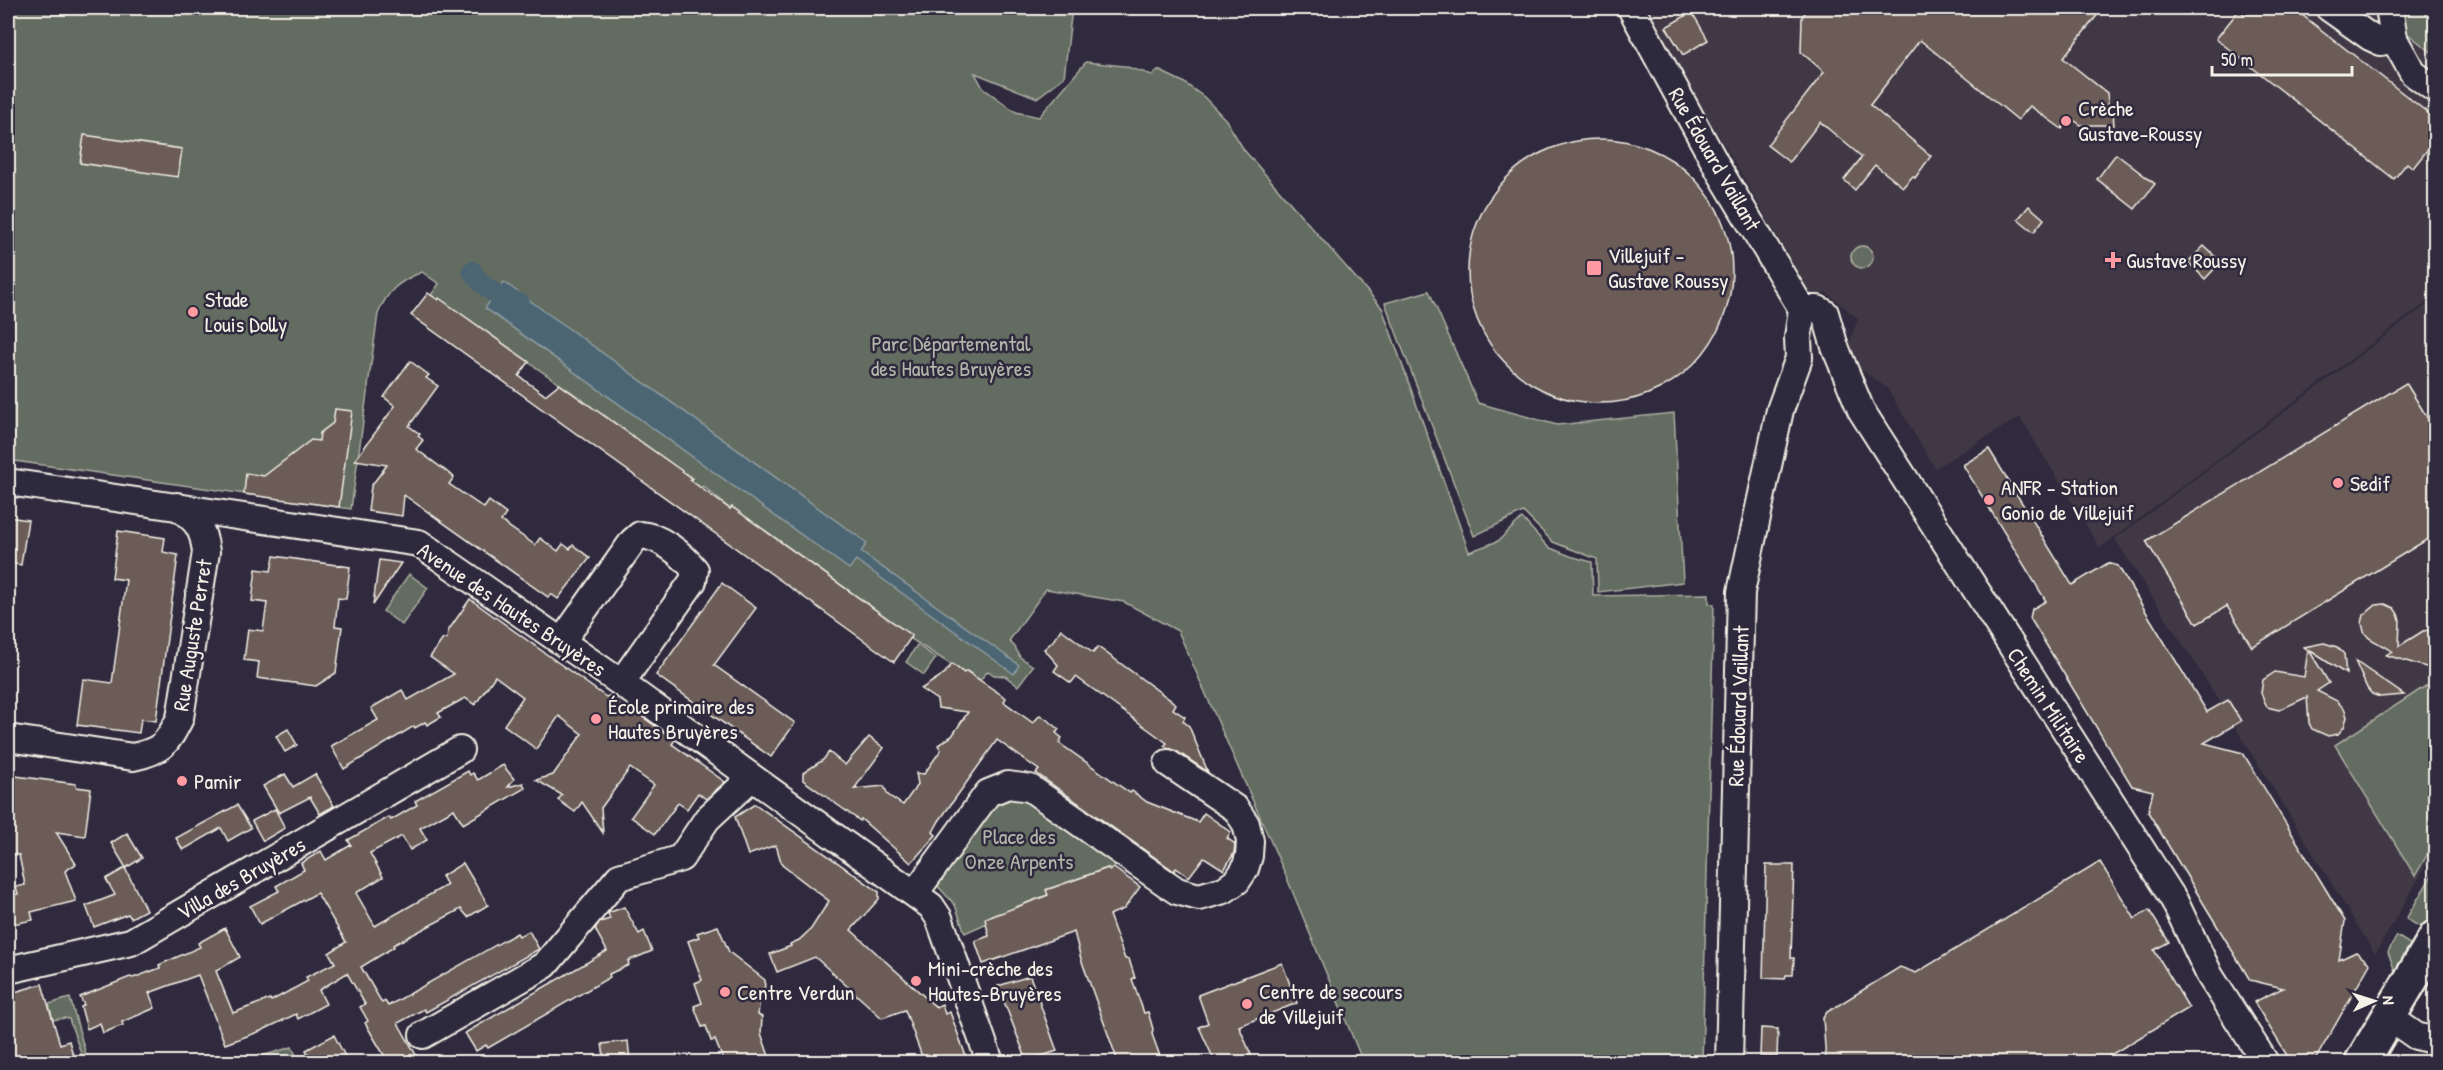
<svg xmlns="http://www.w3.org/2000/svg" width="2443" height="1070" font-family="'Patrick Hand',sans-serif">
<style>
.built{fill:#413945}
.green{fill:#646c60;stroke:#acaea4;stroke-width:1.5}
.water{fill:#4c6573;stroke:#8f9da2;stroke-width:1.5}
.lines{fill:none;stroke-linecap:round;stroke-linejoin:round}
.canal{stroke:#4c6573;stroke-width:20}
.building{fill:#6c5c59;stroke:#f4f1e8;stroke-width:1.5}
.minor-casing{stroke:#f4f1e8;stroke-width:30}
.major-casing{stroke:#f4f1e8;stroke-width:38}
.minor{stroke:#2f2a3d;stroke-width:26}
.major{stroke:#2f2a3d;stroke-width:33}
.poi-dot{fill:#ff9aa2;stroke:#2f2a3d;stroke-width:2}
.labels{text-anchor:middle;dominant-baseline:central;stroke-width:5;stroke-linejoin:round;paint-order:stroke}
.poi-label{font-size:22px;fill:#f4f1e8;stroke:#2f2a3d;text-anchor:start}
.street-label{font-size:22px;fill:#f4f1e8;stroke:#2f2a3d}
.park-label{font-size:22px;fill:#b3b5ab;stroke:#2f2a3d}
</style>
<rect width="100%" height="100%" fill="#2f2a3d"/>
<filter id="ink" filterUnits="userSpaceOnUse"><feTurbulence type="fractalNoise" baseFrequency=".0167" numOctaves="2"/><feDisplacementMap in="SourceGraphic" scale="12" xChannelSelector="R" yChannelSelector="G"/><feConvolveMatrix kernelMatrix="1 2 1 2 8 2 1 2 1" color-interpolation-filters="sRGB"/></filter>
<g filter="url(#ink)">
<!-- built -->
<g class="built">
<polygon points="1645,8 2435,8 2435,296 2100,548 2020,417 1935,468 1887,388 1847,360 1852,335 1858,319 1826,292 1817,297 1811,295"/>
<polygon points="2435,299 2435,850 2375,954 2220,702 2115,539"/>
</g>
<!-- green -->
<g class="green">
<path d="M8,8H1072L1064,77L1037,98L975,73L983,88L1016,112L1039,117L1086,62L1124,66L1152,75L1158,70L1183,82L1204,97L1226,120L1244,150L1382,308L1469,552L1498,541L1522,518L1548,547L1570,556L1592,562L1593,596L1709,594V604H1714L1702,1062H1363L1286,876L1178,631L1124,602L1046,589L1009,641L1015,647L1020,657L1033,666L1018,686L1005,676L994,675L988,671L980,680L967,671L964,673L911,639L912,636L732,507L730,509L703,486L701,488L690,480L691,478L604,415L602,417L581,402L583,400L431,295L439,284L422,272C399,281 387,291 378,314L351,509L8,460Z"/>
<polygon points="2398,8 2435,8 2435,55 2399,27"/>
<circle cx="1862" cy="257" r="11"/>
<polygon points="1429,291 1478,403 1557,425 1674,413 1683,582 1598,592 1597,559 1553,542 1523,512 1474,536 1385,303"/>
<polygon points="409,574 428,588 402,625 383,611"/>
<polygon points="917,645 936,658 924,675 906,662"/>
<polygon points="2435,680 2435,841 2415,876 2335,745"/>
<polygon points="1017,791 1120,862 1113,868 1107,868 1074,880 1074,882 1047,889 1048,895 1016,907 1002,918 999,913 985,918 987,923 965,933 955,905 933,881 995,798"/>
<polygon points="2435,870 2435,919 2432,926 2422,928 2406,919"/>
<polygon points="2397,936 2413,946 2396,974 2388,952"/>
<polygon points="70,998 88,1062 84,1062 69,1019 65,1018 53,1020 49,1004"/>
<polygon points="292,1047 299,1062 242,1062"/>
</g>
<!-- water -->
<polygon class="water" points="504,282 867,543 861,552 1019,665 1014,674 856,560 849,569 485,308"/>
<g class="lines">
<!-- canal -->
<path class="canal" d="M472,271C482,288 501,299 520,303"/>
</g>
<!-- building -->
<g class="building">
<polygon points="1808,8 2103,8 2063,58 2107,93 2109,111 2113,111 2114,125 2081,125 2069,117 2062,129 2030,106 2018,120 1920,40 1870,105 1931,156 1915,178 1913,176 1903,187 1875,165 1855,190 1844,180 1862,157 1820,122 1789,162 1767,145 1824,72 1801,52 1802,17"/>
<polygon points="2251,8 2293,8 2436,119 2436,139 2413,168 2407,163 2394,179 2216,39 2239,10 2245,15"/>
<polygon points="1692,12 1708,40 1683,55 1666,27"/>
<polygon points="84,135 182,149 178,177 80,163"/>
<circle cx="1600" cy="271" r="132"/>
<polygon points="2116,154 2155,184 2135,209 2097,179"/>
<polygon points="2029,206 2044,219 2034,232 2018,219"/>
<polygon points="2204,246 2221,262 2205,279 2188,262"/>
<polygon points="428,293 438,300 439,298 529,362 519,376 545,395 559,384 692,478 690,480 730,509 732,507 912,636 894,662 411,315"/>
<polygon points="410,361 429,375 426,378 438,386 409,426 420,434 418,436 423,440 416,449 454,477 449,484 484,508 489,501 506,514 501,521 535,545 540,538 558,551 563,544 570,549 573,545 590,558 558,599 551,594 548,597 404,495 402,516 368,511 371,486 387,465 355,460 395,406 384,397"/>
<polygon points="2406,383 2436,432 2436,534 2252,647 2227,606 2197,624 2146,541"/>
<polygon points="335,409 352,411 339,507 244,494 246,473 264,476 311,440 319,441 320,433 333,423"/>
<polygon points="1989,449 2072,585 2108,563 2118,566 2207,712 2228,700 2241,721 2204,743 2243,753 2345,921 2339,960 2356,952 2370,964 2314,1062 2291,1062 2254,1002 2283,988 2250,980 2148,812 2153,791 2132,786 2030,618 2032,609 2046,601 1963,465"/>
<polygon points="8,517 28,520 21,565 8,563"/>
<polygon points="118,531 165,538 163,552 178,555 156,721 141,719 139,733 77,725 83,679 112,683 126,580 112,578"/>
<polygon points="274,556 350,567 346,599 338,598 335,626 342,627 336,673 316,686 257,678 259,662 244,660 248,629 263,631 267,603 252,601 256,569 271,571"/>
<polygon points="379,560 401,563 373,605"/>
<polygon points="722,583 756,608 714,665 795,723 771,757 656,675"/>
<polygon points="470,599 606,697 612,695 623,710 627,706 675,740 672,744 725,782 706,799 698,793 687,809 678,803 655,834 631,817 654,785 630,768 601,808 603,833 582,802 575,812 558,800 562,795 536,780 553,775 582,734 559,716 536,749 504,725 523,697 495,676 475,705 465,698 438,713 441,717 427,725 425,722 415,728 414,726 344,769 331,746 378,720 371,708 402,690 408,700 454,674 430,657 443,639 447,639 448,631"/>
<polygon points="2385,604 2394,608 2398,614 2400,620 2399,646 2423,631 2436,629 2436,670 2386,655 2392,651 2369,638 2364,632 2362,623 2364,615 2376,605"/>
<polygon points="1061,629 1093,653 1098,647 1176,704 1173,709 1185,717 1183,721 1189,726 1208,772 1176,751 1164,746 1167,743 1076,677 1071,683 1054,671 1058,665 1044,649 1053,641"/>
<polygon points="2324,643 2337,647 2344,654 2346,674 2309,650 2329,683 2317,691 2337,701 2345,710 2347,717 2344,727 2338,734 2328,736 2312,729 2309,723 2307,697 2279,710 2267,707 2261,693 2263,680 2275,672 2304,677 2308,650 2304,647"/>
<polygon points="2355,661 2404,695 2380,697 2372,694 2367,688"/>
<polygon points="952,664 964,673 966,671 1006,698 1004,702 1033,723 1040,715 1053,724 1059,729 1056,733 1062,738 1059,743 1130,793 1132,791 1147,802 1198,822 1204,813 1231,832 1227,838 1235,844 1234,853 1224,870 1204,857 1189,877 1176,868 1174,871 1036,773 1039,770 997,740 939,821 933,832 936,835 911,863 861,819 860,821 803,780 803,773 823,760 829,752 845,765 869,737 884,748 854,789 884,786 888,795 903,805 918,784 916,773 924,774 941,750 938,745 952,736 968,712 938,708 937,700 921,689 944,674"/>
<polygon points="288,729 297,745 285,752 276,736"/>
<polygon points="503,765 514,779 508,787 523,783 525,788 463,824 454,809 420,828 427,840 410,850 402,836 370,853 383,877 356,893 375,926 447,885 442,876 463,863 488,905 468,917 461,909 393,945 394,947 361,967 382,1003 385,1001 388,1006 517,933 519,936 529,931 539,949 426,1012 424,1009 398,1023 420,1062 388,1062 365,1023 368,1021 360,1007 365,1004 347,973 319,990 326,1004 298,1019 296,1014 261,1031 225,1044 198,975 149,993 155,1008 122,1022 123,1025 103,1033 100,1023 87,1029 81,1007 84,1005 80,997 130,977 133,978 160,968 159,965 200,947 198,943 225,928 240,957 216,971 233,1013 270,999 271,1001 308,981 306,977 335,963 329,953 346,942 317,893 260,924 250,906 279,891 276,886 304,870 301,863 321,851 326,860 351,845 348,840 389,817 391,820 417,805 415,801 468,771 470,775 473,773 478,780"/>
<polygon points="285,774 293,787 315,774 334,806 320,814 310,797 279,813 263,786"/>
<polygon points="8,775 76,784 76,787 91,789 85,836 56,832 76,864 65,871 76,901 31,912 33,920 13,924 12,921 8,922 8,896 18,894 16,887 25,885 19,855 8,854"/>
<polygon points="755,804 879,892 879,899 851,930 936,1007 942,1004 945,1014 950,1012 968,1062 924,1062 905,1010 882,1018 815,957 777,972 770,954 791,946 790,944 799,940 811,929 829,901 782,865 776,845 748,855 735,817"/>
<polygon points="237,805 251,828 228,841 221,828 183,850 176,838"/>
<polygon points="275,809 285,828 263,841 252,821"/>
<polygon points="127,833 142,858 126,868 111,843"/>
<polygon points="2100,862 2135,919 2149,910 2169,942 2154,950 2189,1008 2099,1062 1826,1062 1823,1018 1827,1012 1900,967 1916,973"/>
<polygon points="1766,865 1794,865 1791,958 1794,958 1793,975 1786,975 1785,979 1763,978"/>
<polygon points="125,868 146,910 131,918 128,914 94,927 86,906 115,895 106,879"/>
<polygon points="1108,868 1109,870 1114,868 1140,887 1124,909 1109,915 1125,959 1129,959 1135,978 1132,979 1144,1013 1148,1012 1153,1029 1152,1034 1162,1062 1118,1062 1081,959 1074,932 983,964 975,941 989,936 985,919 1048,895 1046,890"/>
<polygon points="624,907 639,934 644,931 652,951 628,961 629,965 609,974 610,977 488,1048 486,1045 476,1051 465,1033 607,951 595,929 600,922 610,919 608,913"/>
<polygon points="718,926 729,952 765,980 764,995 760,996 758,1015 762,1017 761,1033 771,1062 724,1062 715,1040 711,1041 706,1026 702,1027 694,1006 702,1003 695,983 702,980 688,941 699,937 697,933"/>
<polygon points="1282,963 1297,1003 1239,1026 1254,1062 1215,1062 1199,1027 1208,1023 1198,995"/>
<polygon points="1030,976 1057,1051 1027,1061 998,986"/>
<polygon points="42,984 60,1044 69,1041 75,1062 8,1062 8,994"/>
<polygon points="1761,1028 1778,1029 1777,1057 1760,1056"/>
<polygon points="334,1035 348,1062 313,1062 306,1050"/>
<polygon points="628,1041 630,1062 605,1062 602,1044"/>
</g>
<g class="lines">
<defs>
<g id="minor">
<polyline points="1631,8 1720,172 1802,309"/>
<polyline points="2329,8 2370,37 2381,42 2394,39"/>
<polyline points="2389,8 2394,39 2413,73 2436,90"/>
<polyline points="1802,309 1818,309 1825,313 1835,347 1861,410 2174,900 2210,976 2265,1062"/>
<polyline points="8,482 419,543 621,683 931,906 939,918 990,1062"/>
<path d="M562,641L633,541L640,535C660,536 682,554 695,570L693,581L621,683"/>
<path d="M8,738L133,757C162,751 167,744 180,718L206,552C203,527 197,521 177,506"/>
<polyline points="915,893 988,793 1008,785 1030,788 1177,891 1199,897 1224,890 1237,881 1245,869 1249,856 1250,841 1246,824 1236,809 1168,763"/>
<polyline points="8,970 131,942 460,750"/>
<polyline points="2389,1017 2416,1036 2436,1041"/>
<polyline points="423,1035 545,965 619,877 681,858 707,819 751,778"/>
<polyline points="1729,1062 1741,592 1780,410 1799,358 1798,338 1802,309"/>
</g>
<polyline id="major" points="2362,1062 2436,937"/>
</defs>
<!-- minor casing -->
<use href="#minor" class="minor-casing"/>
<!-- major casing -->
<use href="#major" class="major-casing"/>
<!-- minor -->
<use href="#minor" class="minor"/>
<!-- major -->
<use href="#major" class="major"/>
</g>
</g>
<!-- markers -->
<g class="poi-dot">
<circle cx="2066" cy="121" r="6"/>
<path d="M2110 251h6v6h6v6h-6v6h-6v-6h-6v-6h6z"/>
<rect x="1586" y="260" width="16" height="16" rx="3"/>
<circle cx="193" cy="312" r="6"/>
<circle cx="2338" cy="483" r="6"/>
<circle cx="1989" cy="500" r="6"/>
<circle cx="596" cy="719" r="6"/>
<circle cx="182" cy="781" r="6"/>
<circle cx="916" cy="981" r="6"/>
<circle cx="725" cy="992" r="6"/>
<circle cx="1247" cy="1004" r="6"/>
</g>
<g class="labels">
<!-- poi labels -->
<g class="poi-label">
<text x="2078" y="108">Crèche<tspan x="2078" dy="25">Gustave-Roussy</tspan></text>
<text x="1608" y="255">Villejuif -<tspan x="1608" dy="25">Gustave Roussy</tspan></text>
<text x="2126" y="260">Gustave Roussy</text>
<text x="205" y="299">Stade<tspan x="205" dy="25">Louis Dolly</tspan></text>
<text x="2350" y="483">Sedif</text>
<text x="2001" y="487">ANFR - Station<tspan x="2001" dy="25">Gonio de Villejuif</tspan></text>
<text x="608" y="706">École primaire des<tspan x="608" dy="25">Hautes Bruyères</tspan></text>
<text x="194" y="781">Pamir</text>
<text x="928" y="968">Mini-crèche des<tspan x="928" dy="25">Hautes-Bruyères</tspan></text>
<text x="1259" y="991">Centre de secours<tspan x="1259" dy="25">de Villejuif</tspan></text>
<text x="737" y="992">Centre Verdun</text>
</g>
<!-- street labels -->
<g class="street-label">
<text transform="translate(1715 159) rotate(60)">Rue Édouard Vaillant</text>
<text transform="translate(512 609) rotate(34)">Avenue des Hautes Bruyères</text>
<text transform="translate(192 635) rotate(-81)">Rue Auguste Perret</text>
<text transform="translate(2049 705) rotate(57)">Chemin Militaire</text>
<text transform="translate(1738 706) rotate(-88)">Rue Édouard Vaillant</text>
<text transform="translate(241 878) rotate(-30)">Villa des Bruyères</text>
</g>
<!-- park labels -->
<g class="park-label">
<text x="951" y="343">Parc Départemental<tspan x="951" dy="25">des Hautes Bruyères</tspan></text>
<text x="1019" y="836">Place des<tspan x="1019" dy="25">Onze Arpents</tspan></text>
</g>
</g>
<!-- margin -->
<rect width="2443" height="1070" fill="none" stroke="#2f2a3d" stroke-width="30"/>
<rect x="15" y="15" width="2413" height="1040" fill="none" stroke="#f4f1e8" stroke-width="2" filter="url(#ink)"/>
<!-- north arrow -->
<g transform="translate(2374 1001) rotate(87)" stroke="#2f2a3d" stroke-width="4.5" paint-order="stroke">
<path d="M0-4.5L10 22L0 15L-10 22Z" fill="#f4f1e8"/>
<text y="-9" font-size="16" font-weight="bold" text-anchor="middle" fill="#f4f1e8">N</text>
</g>
<!-- scale -->
<path d="M2212 66v9h140v-9" fill="none" stroke="#f4f1e8" stroke-width="3"/>
<text x="2221" y="66" font-size="18" fill="#f4f1e8" stroke="#2f2a3d" stroke-width="4.5" paint-order="stroke">50 m</text>
</svg>
